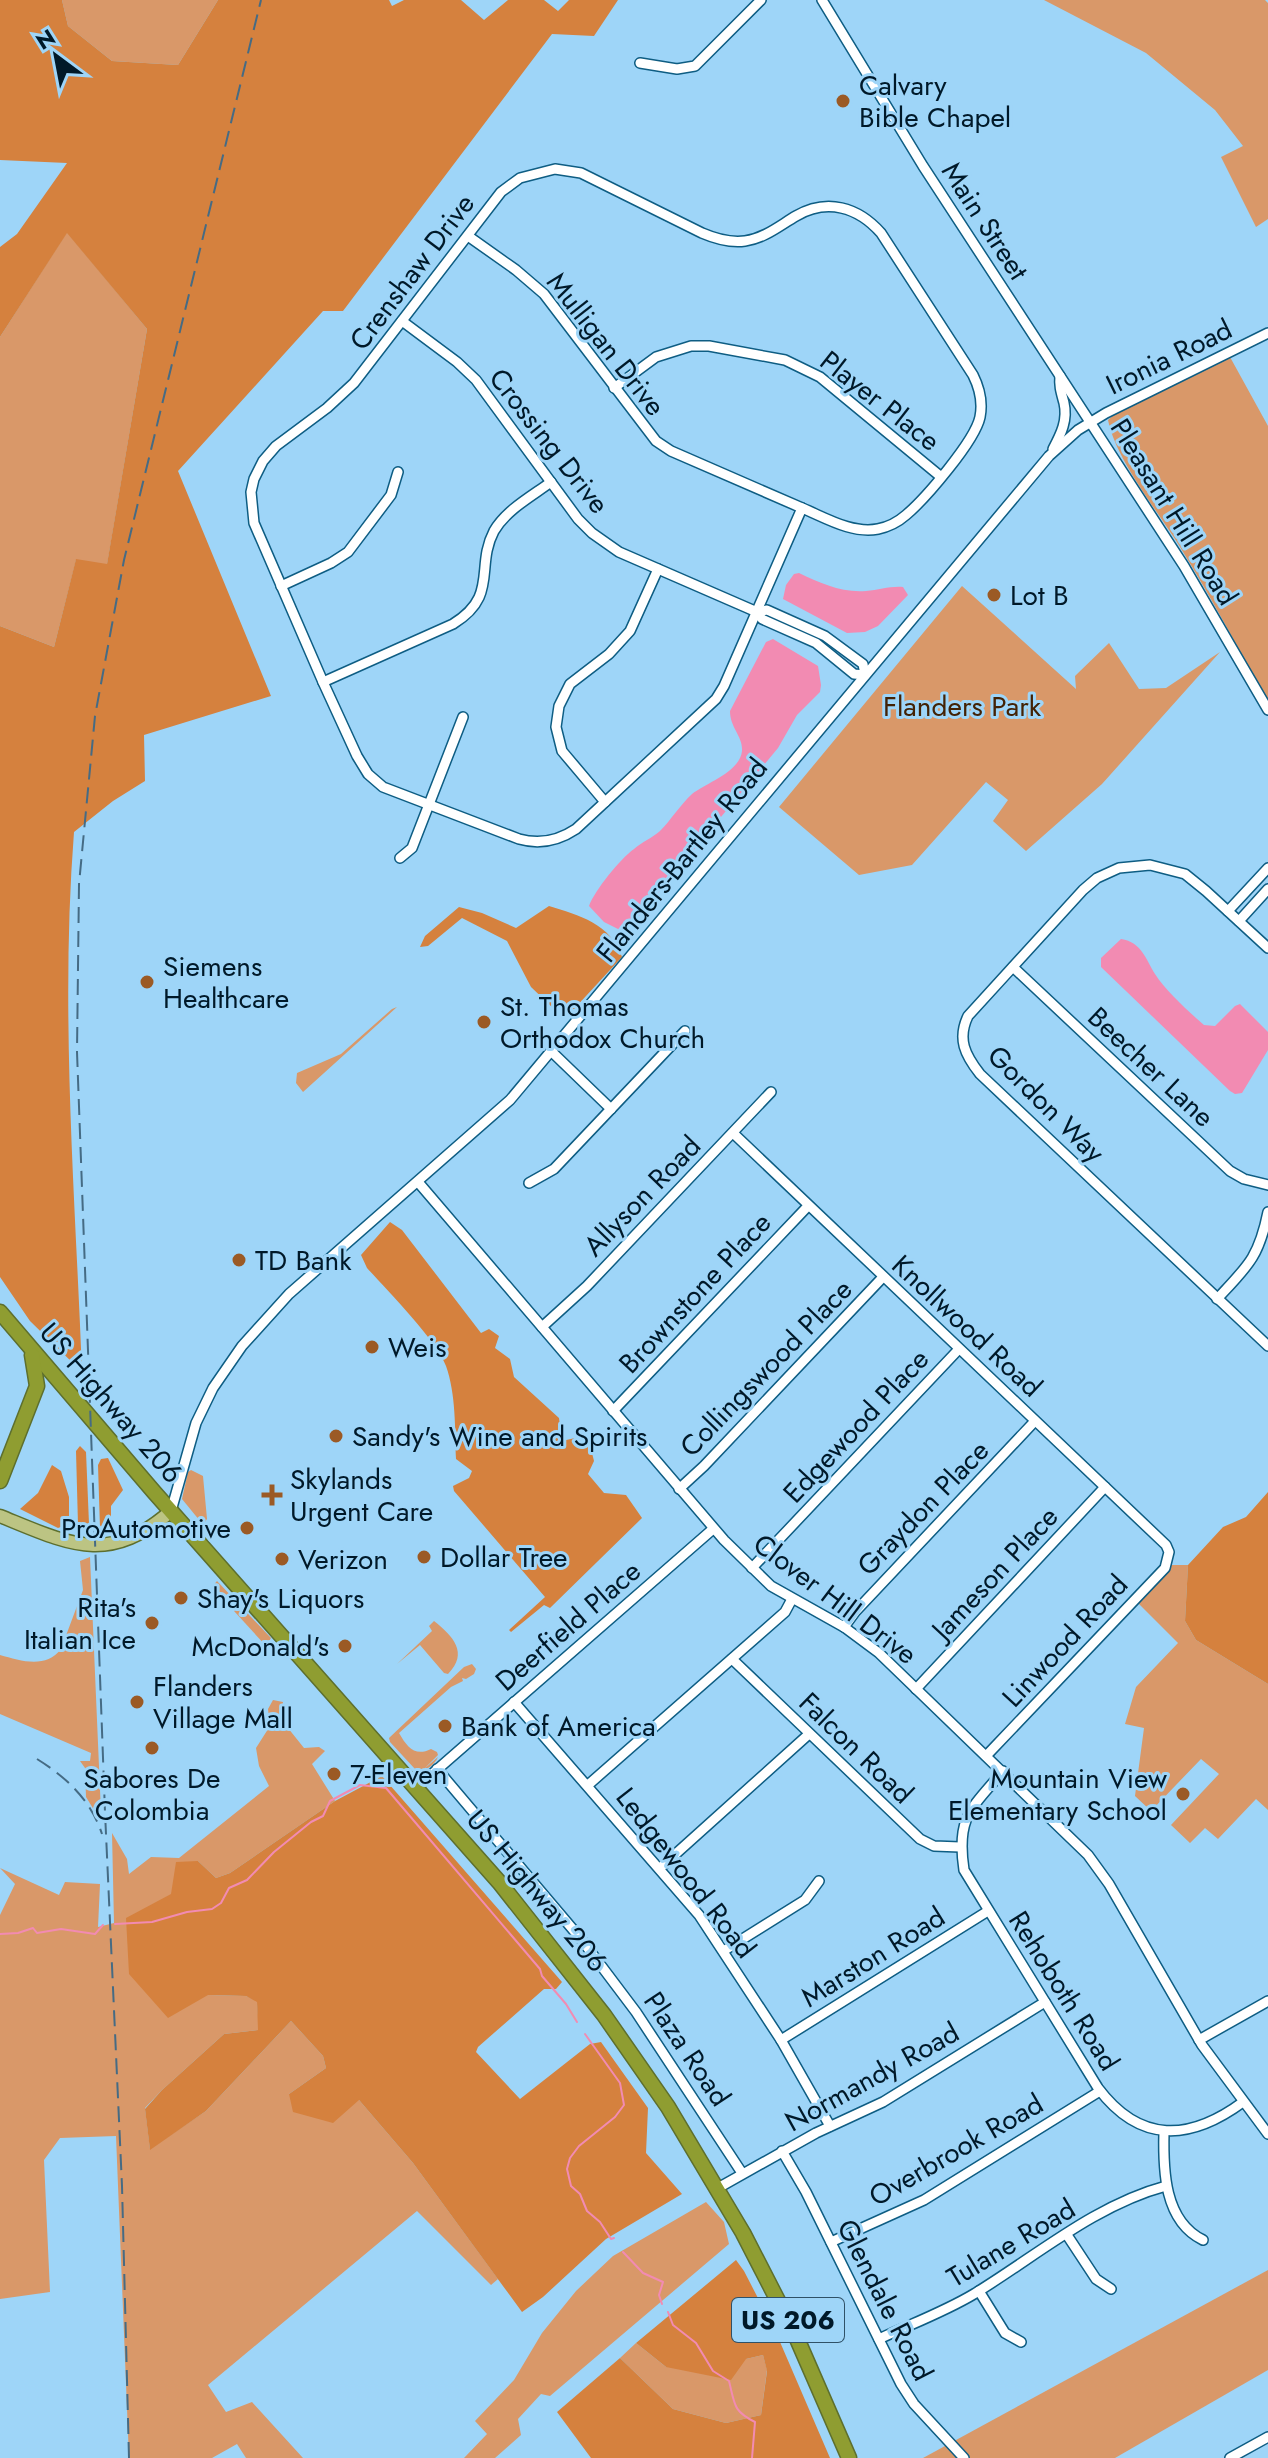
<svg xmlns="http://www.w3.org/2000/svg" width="1268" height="2458" font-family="Jost,sans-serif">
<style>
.green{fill:#d99869}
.forest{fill:#d5813e}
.water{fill:#f28bb2}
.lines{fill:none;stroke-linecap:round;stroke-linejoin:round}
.stream{stroke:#f28bb2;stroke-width:2}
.minor-casing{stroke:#0e5d83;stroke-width:12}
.major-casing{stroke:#5d6f2e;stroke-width:15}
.highway-casing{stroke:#5d6f2e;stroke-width:17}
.minor{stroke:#fff;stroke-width:9}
.major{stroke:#bcc483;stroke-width:12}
.highway{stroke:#8f9d31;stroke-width:14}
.rail{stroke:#456b84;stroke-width:2;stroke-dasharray:16 8;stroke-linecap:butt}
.poi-dot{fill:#9b5a25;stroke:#9ed5f8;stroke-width:3}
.labels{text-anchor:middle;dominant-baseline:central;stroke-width:6;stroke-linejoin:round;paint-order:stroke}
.shield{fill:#9ed5f8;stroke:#2f5167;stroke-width:2}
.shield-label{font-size:26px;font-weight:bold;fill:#001929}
.poi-label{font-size:28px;fill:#001929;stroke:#9ed5f8;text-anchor:start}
.street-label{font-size:28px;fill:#001929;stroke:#9ed5f8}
.park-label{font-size:28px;fill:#432205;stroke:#9ed5f8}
</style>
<rect width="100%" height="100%" fill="#9ed5f8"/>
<!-- green -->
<g class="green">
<polygon points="62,0 218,0 178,65 112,61 68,26"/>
<polygon points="1044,0 1265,0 1268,3 1268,219 1256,227 1221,157 1243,146 1215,110 1146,53"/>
<polygon points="67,232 147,329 107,565 76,560 54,647 0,626 0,337"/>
<path d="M1230,357L1268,426V702C1239,650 1211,597 1180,547C1157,510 1116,460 1108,420L1118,411Z"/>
<polygon points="962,586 1076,689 1075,676 1109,643 1139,689 1166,688 1220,652 1102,784 1026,851 993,821 1008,800 986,782 912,865 859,875 779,807"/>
<polygon points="397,1007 303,1092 296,1083 297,1073 341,1054 392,1009"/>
<polygon points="191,1470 203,1476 207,1519 205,1522 200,1521 182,1499 188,1472"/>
<path d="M90,1557L101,1813L99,1818L86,1797L85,1768L80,1761H90L91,1753L0,1714V1655C21,1661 46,1669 61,1649L83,1590L80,1561Z"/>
<polygon points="1170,1565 1188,1565 1185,1621 1196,1640 1268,1684 1268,1810 1256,1799 1218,1839 1205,1828 1190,1843 1171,1825 1219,1774 1201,1759 1151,1811 1135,1796 1144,1728 1125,1724 1136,1687 1178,1643 1136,1601"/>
<polygon points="217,1581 271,1638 266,1646 212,1587"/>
<path d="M434,1621C453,1636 469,1653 448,1674L444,1673L420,1645L397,1664L432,1631L429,1626Z"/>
<path d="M472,1664L476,1669L474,1674L466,1679L462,1678L463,1681L451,1687L399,1733C407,1747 415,1757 431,1749L437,1752L438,1755L424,1769L438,1757C434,1766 425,1772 415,1769L390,1742L389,1738L464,1667Z"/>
<polygon points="273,1700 283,1702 280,1718 304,1748 319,1747 325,1751 312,1764 335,1801 230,1873 216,1878 198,1861 208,1995 246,1996 257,2001 259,2030 224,2034 162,2090 145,2108 150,2149 206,2111 291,2021 323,2056 326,2068 289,2094 359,2100 413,2163 498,2279 491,2285 417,2211 208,2385 226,2412 252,2402 303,2458 246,2458 237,2444 212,2458 129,2458 116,2136 60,2138 44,2160 50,2292 0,2299 0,1915 15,1884 0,1868 59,1895 65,1882 100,1884 98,1927 114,1923 112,1833 127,1859 129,1874 151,1857 179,1858 269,1786 259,1766 256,1748 270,1726 268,1709"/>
<polygon points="706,2202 724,2222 729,2244 550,2396 541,2394 518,2419 521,2435 495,2458 464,2458 487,2434 475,2421 514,2380 542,2333 576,2291 613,2256"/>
<polygon points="1268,2270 1268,2370 1115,2458 923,2458"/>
<polygon points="636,2343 666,2367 746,2359 763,2355 767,2370 761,2415 726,2423 673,2409 620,2358"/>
</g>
<!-- forest -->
<g class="forest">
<path d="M0,0H62L68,26L112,61L178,65L218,0H389L392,6L404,0H461L484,20L508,0H544L558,11L569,0H618L594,36L552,34L343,311H323L178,471L271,696L144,735L145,781L113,801L74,832C60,1011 75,1192 82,1372L30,1321L0,1277V626L54,647L76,559L107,564L147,329L67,233L0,337V247L17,234L67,163L0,160Z"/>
<path d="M549,906C579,915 611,924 622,957L574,1009L555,1010L531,987L507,941L462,918L428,946L420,947L425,936L459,907L482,913L516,928Z"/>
<path d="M390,1222L402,1230L481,1333L489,1329L499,1336L495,1348L510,1359L514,1377L559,1418L562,1441L575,1438L590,1445L594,1461L588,1474L604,1493L626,1495L642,1518L550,1608L544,1605L511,1632L509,1630L545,1597L454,1491L453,1486L469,1478L472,1471L456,1459C455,1429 456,1394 446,1366C437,1341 387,1290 367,1268L361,1255Z"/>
<polygon points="80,1446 86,1452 89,1524 84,1532 78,1525 76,1451"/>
<polygon points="108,1458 123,1490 111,1506 111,1527 106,1533 100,1528 98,1465 101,1459"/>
<polygon points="52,1465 61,1471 69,1497 69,1524 58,1528 20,1509 38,1493"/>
<polygon points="1268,1492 1268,1684 1196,1640 1185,1621 1188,1565 1223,1527 1246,1517"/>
<polygon points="382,1776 562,1982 556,1989 544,1989 478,2047 476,2052 520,2099 590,2044 601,2042 648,2108 646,2153 682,2194 606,2239 543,2297 522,2312 413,2163 359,2100 333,2123 293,2112 289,2094 326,2068 323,2056 291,2021 206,2111 150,2150 145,2109 162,2090 224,2034 258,2030 257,2002 246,1996 208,1995 168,2018 129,1974 126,1918 171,1894 176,1862 198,1861 216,1878 230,1873 335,1801"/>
<polygon points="736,2260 744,2271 777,2335 830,2458 591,2458 557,2412 620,2358 673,2409 726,2423 761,2415 767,2371 763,2355 746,2359 731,2380 666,2367 636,2343"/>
</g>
<!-- water -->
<g class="water">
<path d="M799,573C820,583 842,593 866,591C879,590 890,586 903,587L908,595L878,626L865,632L847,633L783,599L786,585L794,574Z"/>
<path d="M773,639L818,666L821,685L820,692L797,715L778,748L639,916L618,929L604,922L589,906C595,890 620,859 634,849C642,842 652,838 660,831C671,820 680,805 692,794C706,783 740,772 742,751C743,736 730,728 730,711L766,642Z"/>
<path d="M1121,939C1142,942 1146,960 1155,974C1165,990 1190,1013 1204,1025L1215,1026L1235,1006L1240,1004L1268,1032V1050L1242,1093L1235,1094L1230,1091L1101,967V958Z"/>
</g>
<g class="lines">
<!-- stream -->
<g class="stream">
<polyline points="115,1924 152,1922 187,1912 212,1909 221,1903 229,1888 247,1880 274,1852 311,1822 323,1816 330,1801 360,1785 386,1788 540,1969 542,1976 566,2004 577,2022"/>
<polyline points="0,1934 18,1933 33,1928 37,1933 61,1929 95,1934 103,1925"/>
<polyline points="585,2034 620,2083 624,2105 615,2117 579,2146 570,2158 567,2169 571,2186 580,2194 587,2211 600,2222 611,2239 614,2238"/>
<polyline points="623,2252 643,2273 663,2282 659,2295 662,2304"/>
<path d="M668,2312L673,2325L696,2343L713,2371L729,2381C735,2405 733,2411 755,2422L752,2458"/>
</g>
<defs>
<g id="minor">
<polyline points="822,0 923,166 1184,566 1268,710"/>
<polyline points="640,63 677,69 695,66 761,0"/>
<path d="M555,169L581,173L702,233C716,239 730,243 745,241C765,238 779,226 796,216C827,198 858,207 881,233L973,375C980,389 983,402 980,417C975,441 925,499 906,515C898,522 888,527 878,529C852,534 826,518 802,508L724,686L716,699L576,829C558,841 540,845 519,839L383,787L368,774L357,756L323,682L254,523L251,492L254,479L263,461L276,446L327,408L354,383L501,192L520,178Z"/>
<polyline points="468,236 516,270 544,294 656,441 671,451 802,508"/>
<polyline points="402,321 457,362 476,380 578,519 592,533 619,552 757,612 762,619 816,643 854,674 865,675"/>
<polyline points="614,388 656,357 691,346 709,346 785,360 820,377 940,476"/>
<path d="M1053,449C1061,434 1068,420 1064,403C1061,392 1059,386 1060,376"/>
<polyline points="281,586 331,563 348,552 391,495 398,472"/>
<polyline points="757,612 767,610 825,636 863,664 865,675"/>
<path d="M323,682L453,624C499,596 475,567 494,531C506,510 532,496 551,482"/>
<polyline points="605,802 562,751 556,727 559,706 570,684 609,654 630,631 658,569"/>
<polyline points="400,858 412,848 463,717"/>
<polyline points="1228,911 1268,868"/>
<polyline points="1239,921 1268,889"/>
<path d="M1268,948L1206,891L1185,874L1150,865L1119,868L1097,878L1083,890L968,1016C957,1039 965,1055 980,1074L1268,1346"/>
<polyline points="1013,967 1230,1171 1244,1179 1268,1185"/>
<polyline points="552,1052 611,1109"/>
<polyline points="733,1133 1166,1545 1169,1552 1165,1568 986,1756"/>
<polyline points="418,1182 724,1540 771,1586 844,1627 879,1653 1088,1855 1109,1884 1202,2045 1268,2134"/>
<polyline points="529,1183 554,1169 685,1031"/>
<path d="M1217,1299C1248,1266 1259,1257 1268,1212"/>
<polyline points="542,1327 587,1286 771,1092"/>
<polyline points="613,1411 808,1206"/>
<polyline points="679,1489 704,1466 883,1277"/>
<polyline points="171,1511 196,1423 213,1388 242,1346 289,1294 510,1100 1049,456 1078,430 1106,413 1268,333"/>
<polyline points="752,1568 959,1349"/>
<polyline points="844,1627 855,1612 1035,1421"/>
<polyline points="732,1659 920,1839 934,1846 960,1847"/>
<polyline points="916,1689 1105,1487"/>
<polyline points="514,1702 699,1915 781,2040 830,2126"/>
<polyline points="437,1769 581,1939 636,2012 742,2173"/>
<path d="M1003,1771C971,1809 956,1817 964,1870L1098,2088C1140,2144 1190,2141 1243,2102"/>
<polyline points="588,1785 785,1612 792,1599"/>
<polyline points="416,1788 713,1529"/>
<polyline points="660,1868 809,1734"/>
<polyline points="725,1950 805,1900 819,1881"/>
<polyline points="781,2040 988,1911"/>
<polyline points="1199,2040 1268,2001"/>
<path d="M1164,2132C1163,2170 1164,2221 1203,2240"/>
<polyline points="782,2151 806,2192 901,2384 914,2404 964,2458"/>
<polyline points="718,2188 816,2133 883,2102 1045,2002"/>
<polyline points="1067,2235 1096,2279 1111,2289"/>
<polyline points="831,2242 924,2200 1100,2091"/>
<polyline points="979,2291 1005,2333 1021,2342"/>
<path d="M879,2339C911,2324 944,2312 974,2294C1035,2257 1095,2205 1166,2186"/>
<polyline points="1230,2458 1268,2437"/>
</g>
<path id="major" d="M0,1516C69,1544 108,1566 171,1511"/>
<g id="highway">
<polyline points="0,1312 154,1492 499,1882 604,2015 668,2107 743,2233 795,2334 849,2458"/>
<polyline points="0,1481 37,1386 32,1355"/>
</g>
</defs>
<!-- minor casing -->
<use href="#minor" class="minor-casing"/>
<!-- major casing -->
<use href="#major" class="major-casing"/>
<!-- highway casing -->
<use href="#highway" class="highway-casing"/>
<!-- minor -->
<use href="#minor" class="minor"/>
<!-- major -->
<use href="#major" class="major"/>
<!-- highway -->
<use href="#highway" class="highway"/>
<!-- rail -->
<g class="rail">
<path d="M37,1759C66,1777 91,1800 102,1834"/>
<polyline points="129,2458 122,2186 105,1812 77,1052 79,884 95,716 124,560 261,0"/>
</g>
</g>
<!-- markers -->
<g class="poi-dot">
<circle cx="843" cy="101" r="8"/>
<circle cx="994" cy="595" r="8"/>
<circle cx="147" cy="982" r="8"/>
<circle cx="484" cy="1022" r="8"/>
<circle cx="239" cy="1260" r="8"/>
<circle cx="372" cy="1347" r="8"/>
<circle cx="336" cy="1436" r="8"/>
<path d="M268 1483h8v8h8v8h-8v8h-8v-8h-8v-8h8z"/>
<circle cx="247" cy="1528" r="8"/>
<circle cx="424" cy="1557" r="8"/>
<circle cx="282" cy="1559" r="8"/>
<circle cx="181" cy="1598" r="8"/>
<circle cx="152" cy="1623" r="8"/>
<circle cx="345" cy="1646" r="8"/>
<circle cx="137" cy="1702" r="8"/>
<circle cx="445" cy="1726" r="8"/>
<circle cx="152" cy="1748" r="8"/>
<circle cx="334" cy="1774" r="8"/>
<circle cx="1183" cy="1794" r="8"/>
</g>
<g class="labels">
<!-- shield labels -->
<rect class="shield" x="732" y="2298" width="112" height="44" rx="6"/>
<g class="shield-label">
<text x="788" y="2320">US 206</text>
</g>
<!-- poi labels -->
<g class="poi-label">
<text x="859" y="85">Calvary<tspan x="859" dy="32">Bible Chapel</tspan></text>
<text x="1010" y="595">Lot B</text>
<text x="163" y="966">Siemens<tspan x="163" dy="32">Healthcare</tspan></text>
<text x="500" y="1006">St. Thomas<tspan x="500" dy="32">Orthodox Church</tspan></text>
<text x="255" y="1260">TD Bank</text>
<text x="388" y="1347">Weis</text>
<text x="352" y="1436">Sandy's Wine and Spirits</text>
<text x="290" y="1479">Skylands<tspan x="290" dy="32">Urgent Care</tspan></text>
<text x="231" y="1528" text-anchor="end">ProAutomotive</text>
<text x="440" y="1557">Dollar Tree</text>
<text x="298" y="1559">Verizon</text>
<text x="197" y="1598">Shay's Liquors</text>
<text x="136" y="1607" text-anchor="end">Rita's<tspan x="136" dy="32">Italian Ice</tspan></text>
<text x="329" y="1646" text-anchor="end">McDonald's</text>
<text x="153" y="1686">Flanders<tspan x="153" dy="32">Village Mall</tspan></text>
<text x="461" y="1726">Bank of America</text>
<text x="350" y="1774">7-Eleven</text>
<text x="152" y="1778" text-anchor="middle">Sabores De<tspan x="152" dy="32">Colombia</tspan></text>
<text x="1167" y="1778" text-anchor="end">Mountain View<tspan x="1167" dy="32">Elementary School</tspan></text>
</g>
<!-- street labels -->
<g class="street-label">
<text transform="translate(985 221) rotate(57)">Main Street</text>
<text transform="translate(412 272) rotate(-53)">Crenshaw Drive</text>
<text transform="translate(606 344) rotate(52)">Mulligan Drive</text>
<text transform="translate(1169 357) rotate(-26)">Ironia Road</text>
<text transform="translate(880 401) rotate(38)">Player Place</text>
<text transform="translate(549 441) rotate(52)">Crossing Drive</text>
<text transform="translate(1174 512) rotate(58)">Pleasant Hill Road</text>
<text transform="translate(682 860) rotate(-51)">Flanders-Bartley Road</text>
<text transform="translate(1151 1067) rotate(43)">Beecher Lane</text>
<text transform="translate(1046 1104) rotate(45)">Gordon Way</text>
<text transform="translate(642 1196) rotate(-46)">Allyson Road</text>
<text transform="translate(695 1293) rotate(-47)">Brownstone Place</text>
<text transform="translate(967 1326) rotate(43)">Knollwood Road</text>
<text transform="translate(766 1368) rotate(-46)">Collingswood Place</text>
<text transform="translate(111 1403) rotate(49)">US Highway 206</text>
<text transform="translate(856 1426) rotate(-47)">Edgewood Place</text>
<text transform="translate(923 1508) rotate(-46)">Graydon Place</text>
<text transform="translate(995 1573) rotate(-47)">Jameson Place</text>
<text transform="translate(835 1599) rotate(37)">Clover Hill Drive</text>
<text transform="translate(568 1626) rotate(-41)">Deerfield Place</text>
<text transform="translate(1065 1641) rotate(-47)">Linwood Road</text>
<text transform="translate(856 1748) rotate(44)">Falcon Road</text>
<text transform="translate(686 1873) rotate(52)">Ledgewood Road</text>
<text transform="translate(537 1891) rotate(50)">US Highway 206</text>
<text transform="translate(873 1957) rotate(-32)">Marston Road</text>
<text transform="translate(1064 1991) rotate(58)">Rehoboth Road</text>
<text transform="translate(687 2049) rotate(56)">Plaza Road</text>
<text transform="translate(872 2077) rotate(-29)">Normandy Road</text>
<text transform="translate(956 2150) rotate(-30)">Overbrook Road</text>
<text transform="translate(1011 2243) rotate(-31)">Tulane Road</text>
<text transform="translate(885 2300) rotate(63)">Glendale Road</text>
</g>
<!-- park labels -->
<g class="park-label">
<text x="962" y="706">Flanders Park</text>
</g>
</g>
<!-- north arrow -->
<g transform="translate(56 56) rotate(328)" stroke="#9ed5f8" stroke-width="6" paint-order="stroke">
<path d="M0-6L14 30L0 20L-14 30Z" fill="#001929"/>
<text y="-12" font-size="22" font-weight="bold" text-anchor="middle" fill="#001929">N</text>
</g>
</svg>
